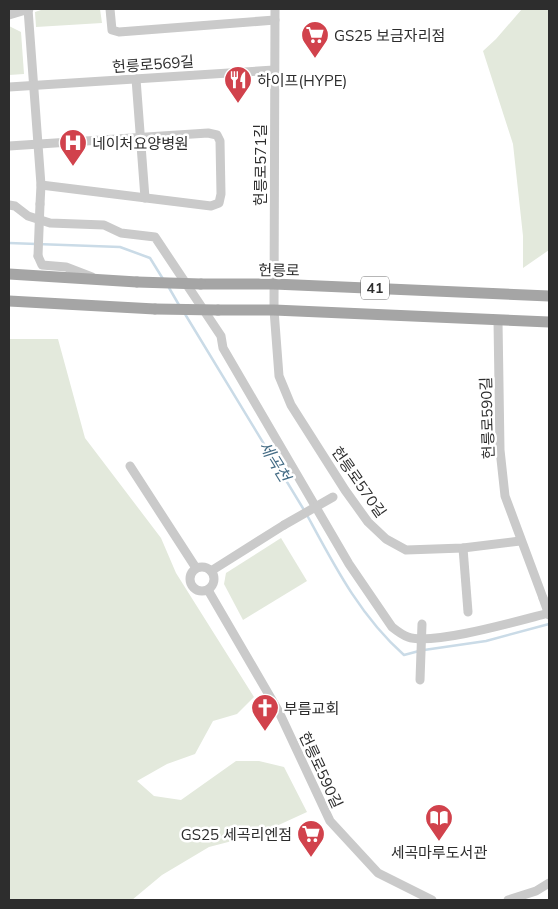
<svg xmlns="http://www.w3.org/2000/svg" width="558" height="909" font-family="Mulish,'Noto Sans KR',sans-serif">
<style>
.green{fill:#e3e9dc}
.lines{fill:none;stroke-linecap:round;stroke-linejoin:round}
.stream{stroke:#cadbe7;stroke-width:2.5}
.minor{stroke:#cacaca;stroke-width:9}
.major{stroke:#a5a5a5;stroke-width:11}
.minor-bridge{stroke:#cacaca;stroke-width:9}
.major-bridge{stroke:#a5a5a5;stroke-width:11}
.labels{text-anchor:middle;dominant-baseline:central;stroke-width:5;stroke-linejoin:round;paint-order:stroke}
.shield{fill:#fff;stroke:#6c6c6c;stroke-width:1}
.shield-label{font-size:14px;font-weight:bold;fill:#2d2d2d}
.poi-label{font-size:15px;fill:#2d2d2d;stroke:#fff;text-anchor:start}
.street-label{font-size:15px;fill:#2d2d2d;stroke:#fff}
.water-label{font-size:16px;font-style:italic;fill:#446c85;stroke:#fff}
</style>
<rect width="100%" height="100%" fill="#fff"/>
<!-- green -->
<g class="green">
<polygon points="44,9 100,9 102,23 36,27 35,12"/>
<polygon points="522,9 549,9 549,250 523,268 523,236 513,144 483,51 496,39"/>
<polygon points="9,26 21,32 24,74 9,75"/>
<polygon points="9,339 58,339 85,438 161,538 176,573 254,697 237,714 213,721 195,754 167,764 137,781 154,796 181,800 236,761 259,761 284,767 307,812 259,834 209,847 162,875 132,900 9,900"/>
<polygon points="281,538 307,581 243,620 224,584 226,573"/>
</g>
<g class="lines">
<!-- stream -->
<g class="stream">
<polyline points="9,243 120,247 150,258 163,279"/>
<polyline points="168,286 179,305"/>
<polyline points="185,314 304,510"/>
<path d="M307,515C334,565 360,616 404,655L419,651"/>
<polyline points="424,650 486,641 549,624"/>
</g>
<!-- minor -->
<g class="minor">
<polyline points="28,9 41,185 40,204"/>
<polyline points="110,9 112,30 119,32 275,20"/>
<polyline points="275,9 274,310 279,376 291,405 345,490 368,522 386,539 406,550 463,548 520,541"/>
<polyline points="9,15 29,9"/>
<polyline points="136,79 145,198"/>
<polyline points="9,87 274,70"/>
<polyline points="9,146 208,133 217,135 220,141 221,194 219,203 211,206 41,185"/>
<path d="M9,205L15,206L28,216L50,223L104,225L121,233L155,237L221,336L223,348L349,564L392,627C397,631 402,635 408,637C432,646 521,620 549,613"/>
<polyline points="38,256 42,265 66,267 92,277"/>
<polyline points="498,321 500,450 505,496 543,598"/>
<polyline points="130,466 196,568"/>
<polyline points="463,548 468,612"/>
<circle cx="202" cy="579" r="12"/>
<polyline points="211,571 284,525"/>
<polyline points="208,590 279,712 330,821 378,873 432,900"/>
<polyline points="508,900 536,891 549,883"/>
</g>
<!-- major -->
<g class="major">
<polyline points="9,274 137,282"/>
<polyline points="201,284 274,284 549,296"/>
<polyline points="9,301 155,309"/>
<polyline points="218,310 274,310 549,322"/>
</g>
<!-- minor-bridge -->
<g class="minor-bridge">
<polyline points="38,256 40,204"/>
<polyline points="284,525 333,497"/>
<polyline points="543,598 549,615"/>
<polyline points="420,680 422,624"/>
</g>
<!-- major-bridge -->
<g class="major-bridge">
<polyline points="137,282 201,284"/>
<polyline points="155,309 218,310"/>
</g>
</g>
<!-- icons -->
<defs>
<symbol id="supermarket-pin" viewBox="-11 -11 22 30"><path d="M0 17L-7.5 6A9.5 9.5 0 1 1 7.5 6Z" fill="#d1424c" stroke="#fff"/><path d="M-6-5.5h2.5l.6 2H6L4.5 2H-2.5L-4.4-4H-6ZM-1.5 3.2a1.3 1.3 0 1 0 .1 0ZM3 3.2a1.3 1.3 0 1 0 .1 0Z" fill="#fff"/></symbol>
<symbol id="restaurant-pin" viewBox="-11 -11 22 30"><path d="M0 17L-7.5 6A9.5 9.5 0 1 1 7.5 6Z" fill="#d1424c" stroke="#fff"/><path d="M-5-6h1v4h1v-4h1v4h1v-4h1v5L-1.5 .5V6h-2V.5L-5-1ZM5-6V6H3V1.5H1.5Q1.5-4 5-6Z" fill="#fff"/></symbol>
<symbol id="hospital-pin" viewBox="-11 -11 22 30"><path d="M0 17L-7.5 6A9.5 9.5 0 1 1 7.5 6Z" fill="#d1424c" stroke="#fff"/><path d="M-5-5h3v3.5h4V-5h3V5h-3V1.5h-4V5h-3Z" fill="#fff"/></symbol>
<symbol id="church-pin" viewBox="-11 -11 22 30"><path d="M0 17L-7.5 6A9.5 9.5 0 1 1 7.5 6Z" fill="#d1424c" stroke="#fff"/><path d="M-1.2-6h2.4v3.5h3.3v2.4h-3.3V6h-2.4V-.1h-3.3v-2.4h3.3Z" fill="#fff"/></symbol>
<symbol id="library-pin" viewBox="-11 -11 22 30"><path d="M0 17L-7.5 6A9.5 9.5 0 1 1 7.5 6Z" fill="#d1424c" stroke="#fff"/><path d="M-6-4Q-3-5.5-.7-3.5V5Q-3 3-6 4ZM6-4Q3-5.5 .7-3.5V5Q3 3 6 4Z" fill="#fff"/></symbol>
</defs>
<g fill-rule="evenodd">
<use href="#supermarket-pin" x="299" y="19" width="32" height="43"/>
<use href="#restaurant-pin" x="222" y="64" width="32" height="43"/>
<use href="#hospital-pin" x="57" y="127" width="32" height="43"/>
<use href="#church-pin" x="249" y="692" width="32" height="43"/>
<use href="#library-pin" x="423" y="802" width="32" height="43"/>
<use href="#supermarket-pin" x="295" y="818" width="32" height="43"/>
</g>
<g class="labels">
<!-- shield labels -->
<rect class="shield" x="361" y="276.5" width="28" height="23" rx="4"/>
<g class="shield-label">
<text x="375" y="288">41</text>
</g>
<!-- poi labels -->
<g class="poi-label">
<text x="334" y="35">GS25 보금자리점</text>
<text x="257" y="80">하이프(HYPE)</text>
<text x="92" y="143">네이처요양병원</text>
<text x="284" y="708">부름교회</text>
<text x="292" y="834" text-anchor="end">GS25 세곡리엔점</text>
<text x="439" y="852" text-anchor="middle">세곡마루도서관</text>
</g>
<!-- street labels -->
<g class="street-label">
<text transform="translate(153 64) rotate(-4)">헌릉로569길</text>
<text transform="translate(260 165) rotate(-90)">헌릉로571길</text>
<text transform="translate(279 270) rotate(1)">헌릉로</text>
<text transform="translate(487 418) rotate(-92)">헌릉로590길</text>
<text transform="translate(359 482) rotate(55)">헌릉로570길</text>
<text transform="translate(321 770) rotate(65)">헌릉로590길</text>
</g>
<!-- water labels -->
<g class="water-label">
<text transform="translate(275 461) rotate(58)">세곡천</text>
</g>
</g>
<!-- border -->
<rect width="558" height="909" fill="none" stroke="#2d2d2d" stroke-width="20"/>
</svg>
